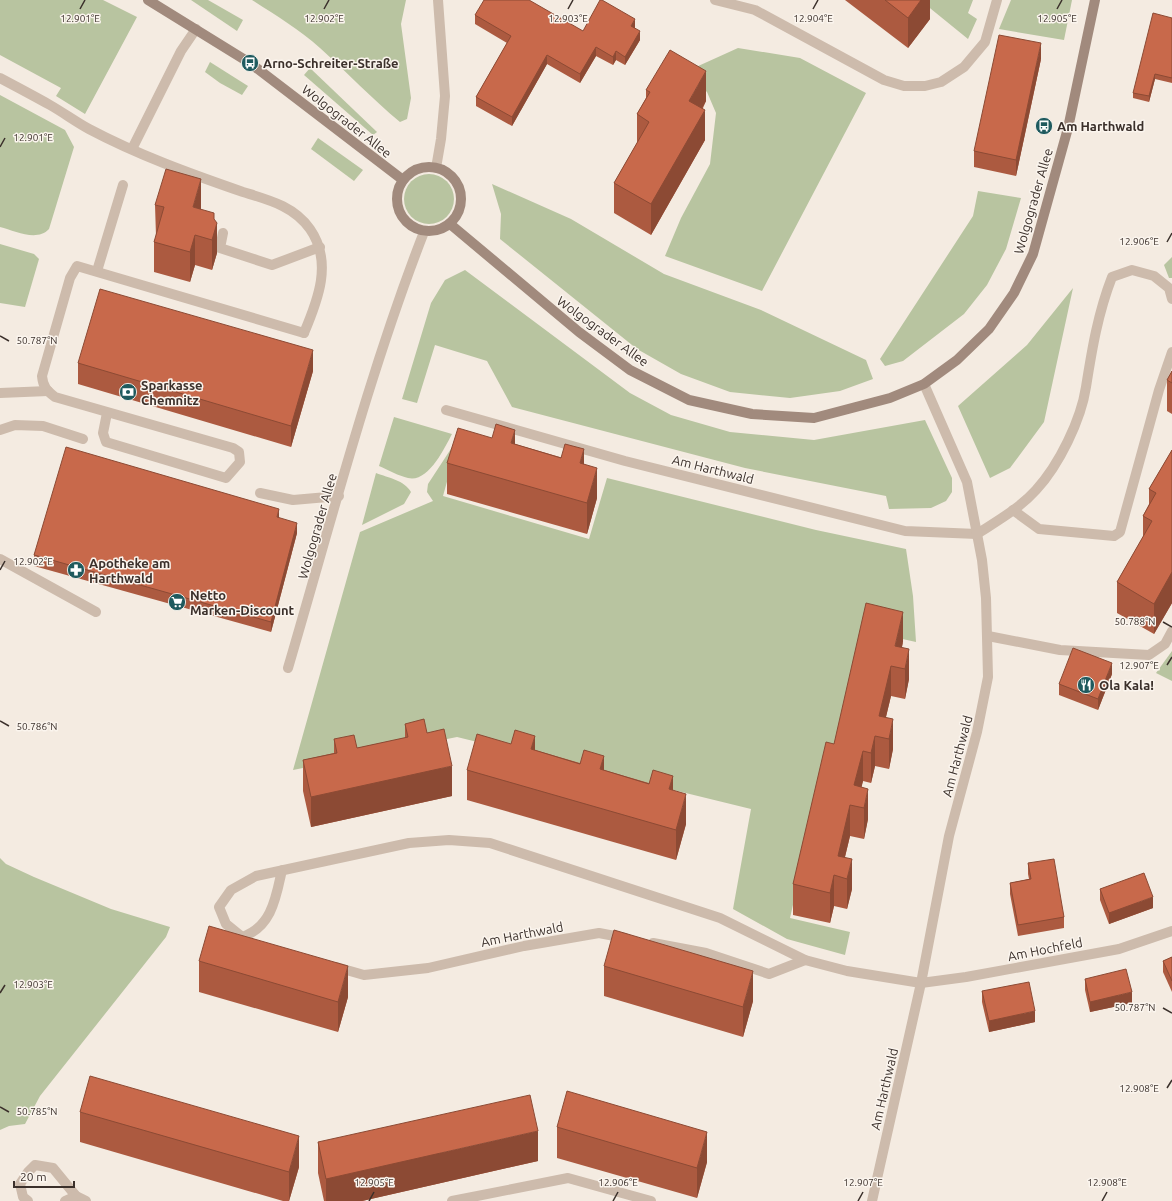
<svg xmlns="http://www.w3.org/2000/svg" width="1172" height="1201" font-family="Ubuntu,sans-serif">
<style>
.green{fill:#b8c4a0}
.lines{fill:none;stroke-linecap:round;stroke-linejoin:round}
.lane{stroke:#cdbbac;stroke-width:10}
.street{stroke:#cdbbac;stroke-width:10}
.secondary{stroke:#a18a7d;stroke-width:10}
.wall{fill:#ac5a40}
.shaded-wall{fill:#8c4a34}
.building{fill:#c8694b;stroke:#8c4a34}
.ticks{fill:none;stroke:#3b302b;stroke-width:1.5}
.labels{text-anchor:middle;dominant-baseline:central;stroke-width:3;stroke-linejoin:round;paint-order:stroke}
.poi-label{font-size:13px;font-weight:bold;fill:#3b302b;stroke:#fbf5ee;text-anchor:start}
.street-label{font-size:13px;fill:#3b302b;stroke:#fbf5ee}
.ticks-label{font-size:10px;text-anchor:middle;fill:#3b302b;stroke:#fbf5ee;stroke-width:3;stroke-linejoin:round;paint-order:stroke}
</style>
<rect width="100%" height="100%" fill="#f4ebe1"/>
<!-- green -->
<g class="green">
<polygon points="0,0 103,0 137,17 85,114 56,96 61,88 0,55"/>
<polygon points="191,0 208,0 243,20 237,31"/>
<path d="M252,0H406L401,24L411,98L407,119L400,122C372,99 347,72 320,48C299,29 275,15 252,0Z"/>
<polygon points="920,0 973,0 968,13 977,19 968,39"/>
<polygon points="1011,0 1072,0 1064,40 999,29"/>
<polygon points="738,48 800,58 866,93 762,291 665,256 681,218 710,164 716,113 707,92 685,72"/>
<polygon points="210,62 248,86 242,95 220,83 205,72"/>
<polygon points="310,68 377,132 373,135 304,75"/>
<path d="M0,95L65,130L74,147L49,229C37,242 15,231 0,227Z"/>
<polygon points="318,138 363,170 354,181 311,149"/>
<circle cx="429" cy="199" r="25"/>
<polygon points="492,184 571,219 664,274 761,310 866,360 873,379 840,391 790,398 730,392 681,374 637,349 500,239 501,214"/>
<polygon points="978,191 1021,198 1006,249 987,285 964,314 903,361 885,366 880,359 973,216"/>
<polygon points="0,244 34,254 39,259 25,307 0,303"/>
<polygon points="1172,257 1172,278 1169,278 1164,265"/>
<polygon points="465,270 630,393 671,415 730,432 814,440 925,420 952,478 952,492 946,501 931,508 889,509 886,496 745,468 512,407 487,361 435,345 417,403 402,399 431,303 445,280"/>
<polygon points="1073,288 1044,422 1010,468 990,478 958,406 1027,345"/>
<path d="M394,417L452,434C444,449 428,483 408,478C399,476 388,470 379,466Z"/>
<polygon points="460,435 443,496 589,539 607,478 816,530 906,549 913,596 916,642 862,630 831,769 824,768 790,918 850,932 845,955 787,939 733,909 751,809 457,737 293,770 360,532 433,501 427,492 428,484"/>
<path d="M376,473C389,478 404,480 411,492L404,504L362,525Z"/>
<polygon points="1172,651 1172,681 1156,673"/>
<polygon points="0,858 6,864 34,877 111,909 170,927 166,937 40,1096 25,1124 9,1126 0,1130"/>
</g>
<g class="lines">
<!-- lane -->
<g class="lane">
<polyline points="97,271 123,185"/>
<polyline points="0,393 48,391"/>
<path d="M107,413L103,433L106,442L226,478L240,462L239,452L233,448L55,397C47,391 43,387 42,376L70,278L77,266L304,333"/>
<polyline points="0,430 15,425 43,426 83,439"/>
<polyline points="260,493 293,500 339,496"/>
<polyline points="1013,510 1039,529 1114,536 1120,532 1159,390 1172,352"/>
<path d="M977,534C997,521 1020,508 1036,490C1059,465 1081,420 1086,387C1092,349 1098,313 1112,277L1132,270L1154,276L1169,288L1172,299"/>
<polyline points="0,559 96,612"/>
<polyline points="988,636 1060,650 1149,655 1165,644 1172,631"/>
<polyline points="452,1201 568,1178 651,1201"/>
</g>
<!-- street -->
<g class="street">
<polyline points="715,0 755,10 884,80 904,86 925,86 941,82 964,67 985,42 997,0"/>
<path d="M0,78C17,87 34,96 50,105C64,113 76,122 89,129C138,155 191,174 243,192C269,200 294,206 310,229C333,262 318,300 304,333"/>
<polyline points="132,149 181,51 196,29"/>
<polyline points="436,168 441,139 445,96 438,0"/>
<polyline points="223,233 220,248 272,265 320,247"/>
<polyline points="446,410 625,461 905,531 977,534"/>
<path d="M288,668C331,522 369,373 424,232"/>
<path d="M282,870C276,897 272,927 242,937L226,924L219,907L231,890L256,876L409,843L449,840L490,843L720,918L805,960L847,971L921,983L966,977L1119,949L1172,931"/>
<polyline points="653,943 706,953 769,974 805,960"/>
<polyline points="336,967 364,975 428,968 524,946 599,933 625,938"/>
<polyline points="28,1201 23,1197 20,1184 28,1172 35,1165 53,1168 76,1196 86,1201"/>
<polyline points="65,1201 76,1196"/>
<polyline points="872,1201 921,983 949,836 977,732 988,677 986,598 982,560 967,482 924,384"/>
</g>
<!-- secondary -->
<g class="secondary">
<polyline points="148,0 250,63 403,180"/>
<circle cx="429" cy="199" r="32"/>
<polyline points="450,224 579,332 630,370 689,400 752,414 814,418 890,398 924,384 957,360 989,329 1014,293 1033,254 1068,128 1095,0"/>
</g>
</g>
<!-- wall -->
<g class="wall">
<polygon points="845,0 930,0 930,19 908,48"/>
<polygon points="475,15 583,31 635,28 640,40 625,65 616,60 613,65 596,56 580,83 547,64 512,126 476,106 476,97 507,43 475,24"/>
<polygon points="1172,18 1172,83 1155,79 1149,102 1133,98 1133,93"/>
<polygon points="1041,59 1016,176 974,167 974,151"/>
<polygon points="646,90 706,101 703,108 705,140 651,235 614,213 614,183 637,143 637,114 646,98"/>
<polygon points="155,205 201,210 214,220 217,253 212,270 195,265 190,282 154,272 154,242 156,236"/>
<polygon points="78,363 313,371 291,447 78,384"/>
<polygon points="1172,371 1172,414 1167,411 1167,380"/>
<polygon points="515,444 584,464 597,498 587,534 447,494 447,463"/>
<polygon points="1172,450 1172,603 1154,634 1117,613 1117,582 1143,537 1143,516 1149,504 1149,489"/>
<polygon points="279,518 297,533 271,632 34,566 34,555"/>
<polygon points="903,642 902,647 909,679 905,699 891,696 886,717 893,749 889,769 875,766 871,783 863,781 861,787 868,819 864,839 850,836 845,857 852,889 847,909 834,906 830,923 793,915 793,884 834,744"/>
<polygon points="1112,674 1098,710 1059,695 1059,684"/>
<polygon points="405,724 427,733 452,796 311,827 303,791 303,760 334,753 334,739 357,748 405,738"/>
<polygon points="535,750 673,790 686,824 676,860 467,800 467,770"/>
<polygon points="1028,863 1064,917 1064,928 1018,936 1010,894 1010,883 1029,879 1028,874"/>
<polygon points="1100,889 1153,908 1109,924 1100,900"/>
<polygon points="1172,957 1172,992 1163,972 1163,961"/>
<polygon points="199,961 348,997 338,1032 199,992"/>
<polygon points="604,966 753,1001 743,1037 604,996"/>
<polygon points="1085,979 1132,1003 1090,1012 1085,990"/>
<polygon points="982,991 1035,1022 989,1032 982,1002"/>
<polygon points="80,1112 299,1167 289,1201 283,1201 80,1142"/>
<polygon points="557,1127 707,1162 697,1198 557,1158"/>
<polygon points="318,1142 538,1161 362,1201 324,1201 318,1173"/>
</g>
<!-- shaded-wall -->
<g class="shaded-wall">
<polygon points="921,0 930,0 930,19 908,48 908,18"/>
<polygon points="635,19 635,28 631,35 631,26"/>
<polygon points="640,31 640,40 625,65 625,57"/>
<polygon points="1041,43 1041,59 1016,176 1016,160"/>
<polygon points="596,47 596,56 580,83 580,74"/>
<polygon points="616,51 616,60 613,65 613,57"/>
<polygon points="547,55 547,64 512,126 512,117"/>
<polygon points="706,71 706,101 689,131 689,101"/>
<polygon points="1155,74 1155,79 1149,102 1149,96"/>
<polygon points="705,110 705,140 651,235 651,204"/>
<polygon points="201,179 201,210 193,207"/>
<polygon points="214,213 214,231 217,223 217,253 212,270 212,240"/>
<polygon points="195,235 195,265 190,282 190,252"/>
<polygon points="313,350 313,371 291,447 291,426"/>
<polygon points="515,430 515,460 511,443"/>
<polygon points="584,449 584,480 580,463"/>
<polygon points="597,468 597,498 587,534 587,503"/>
<polygon points="279,509 279,520 277,517"/>
<polygon points="297,523 297,533 271,632 271,622"/>
<polygon points="1172,572 1172,603 1154,634 1154,604"/>
<polygon points="903,612 903,642 897,667 895,646"/>
<polygon points="909,649 909,679 905,699 905,669"/>
<polygon points="1112,663 1112,674 1098,710 1098,699"/>
<polygon points="891,666 891,696 881,737 879,716"/>
<polygon points="893,719 893,749 889,769 889,739"/>
<polygon points="535,736 535,766 531,749"/>
<polygon points="875,736 875,766 871,783 871,753"/>
<polygon points="863,751 863,781 857,807 854,785"/>
<polygon points="604,756 604,786 600,769"/>
<polygon points="452,766 452,796 311,827 311,797"/>
<polygon points="673,776 673,806 669,789"/>
<polygon points="868,789 868,819 864,839 864,808"/>
<polygon points="686,794 686,824 676,860 676,830"/>
<polygon points="850,805 850,836 840,877 838,856"/>
<polygon points="852,859 852,889 847,909 847,879"/>
<polygon points="834,875 834,906 830,923 830,893"/>
<polygon points="1153,897 1153,908 1109,924 1109,913"/>
<polygon points="348,966 348,997 338,1032 338,1002"/>
<polygon points="753,971 753,1001 743,1037 743,1007"/>
<polygon points="1132,992 1132,1003 1090,1012 1090,1002"/>
<polygon points="1035,1011 1035,1022 989,1032 989,1021"/>
<polygon points="538,1131 538,1161 362,1201 326,1201 326,1179"/>
<polygon points="707,1132 707,1162 697,1198 697,1168"/>
<polygon points="299,1136 299,1167 289,1201 289,1172"/>
</g>
<!-- building -->
<g class="building">
<polygon points="484,0 529,0 583,31 600,0 602,0 635,19 631,26 640,31 625,57 616,51 613,57 596,47 580,74 547,55 512,117 476,97 511,36 475,15"/>
<polygon points="885,0 921,0 908,18"/>
<polygon points="1153,13 1172,18 1172,78 1155,74 1149,96 1133,93"/>
<polygon points="999,35 1041,43 1016,160 974,151"/>
<polygon points="670,50 706,71 689,101 705,110 651,204 614,183 649,122 637,114 650,92 646,90"/>
<polygon points="166,169 201,179 193,207 214,213 214,219 217,223 212,240 195,235 190,252 154,242 164,207 155,205"/>
<polygon points="100,289 313,350 291,426 78,363"/>
<polygon points="1172,371 1172,383 1167,380"/>
<polygon points="496,424 515,430 511,443 561,458 565,444 584,449 580,463 597,468 587,503 447,463 458,428 492,438"/>
<polygon points="66,447 279,509 277,517 297,523 271,622 34,555"/>
<polygon points="1172,450 1172,572 1154,604 1117,582 1152,521 1143,516 1156,493 1149,489"/>
<polygon points="866,603 903,612 895,646 909,649 905,669 891,666 887,683 879,716 893,719 889,739 875,736 871,753 863,751 854,785 868,789 864,808 850,805 838,856 852,859 847,879 834,875 830,893 793,884 826,742 834,744"/>
<polygon points="1073,648 1112,663 1098,699 1059,684"/>
<polygon points="424,719 427,733 444,729 452,766 311,797 303,760 337,753 334,739 354,735 357,748 408,737 405,724"/>
<polygon points="515,730 535,736 531,749 580,764 584,750 604,756 600,769 649,784 653,770 673,776 669,789 686,794 676,830 467,770 477,734 511,744"/>
<polygon points="1054,859 1064,917 1018,925 1010,883 1031,879 1028,863"/>
<polygon points="1144,873 1153,897 1109,913 1100,889"/>
<polygon points="209,926 348,966 338,1002 199,961"/>
<polygon points="614,930 753,971 743,1007 604,966"/>
<polygon points="1172,957 1172,981 1163,961"/>
<polygon points="1126,969 1132,992 1090,1002 1085,979"/>
<polygon points="1029,982 1035,1011 989,1021 982,991"/>
<polygon points="90,1076 299,1136 289,1172 80,1112"/>
<polygon points="567,1091 707,1132 697,1168 557,1127"/>
<polygon points="530,1095 538,1131 326,1179 318,1142"/>
</g>
<!-- ticks -->
<path class="ticks" d="M80,9L85,0M324,9L329,0M568,9L573,0M813,9L818,0M1057,9L1062,0M0,147L5,138M1167,242L1172,233M0,336L9,341M0,570L5,561M1163,622L1172,627M1167,665L1172,657M0,721L9,726M0,993L5,985M1163,1008L1172,1013M1167,1088L1172,1080M0,1107L9,1112M369,1201L374,1192M613,1201L618,1192M858,1201L863,1192M1102,1201L1107,1192"/>
<!-- icons -->
<defs>
<symbol id="bus-disc" viewBox="-11 -11 22 22"><circle r="9.5" fill="#1f5a5e" stroke="#fbf5ee"/><path d="M-5-6H5V4H4V6H2V4H-2V6H-4V4H-5ZM-3.5-4V0h7V-4ZM-3.5 1.2v1.5H-2V1.2ZM2 1.2v1.5H3.5V1.2Z" fill="#fff"/></symbol>
<symbol id="bank-disc" viewBox="-11 -11 22 22"><circle r="9.5" fill="#1f5a5e" stroke="#fbf5ee"/><path d="M-6-4H6V4H-6ZM0-2.3a2.3 2.3 0 1 0 0 4.6a2.3 2.3 0 1 0 0-4.6Z" fill="#fff"/></symbol>
<symbol id="pharmacy-disc" viewBox="-11 -11 22 22"><circle r="9.5" fill="#1f5a5e" stroke="#fbf5ee"/><path d="M-2-6h4v4h4v4h-4v4h-4v-4h-4v-4h4Z" fill="#fff"/></symbol>
<symbol id="supermarket-disc" viewBox="-11 -11 22 22"><circle r="9.5" fill="#1f5a5e" stroke="#fbf5ee"/><path d="M-6-5.5h2.5l.6 2H6L4.5 2H-2.5L-4.4-4H-6ZM-1.5 3.2a1.3 1.3 0 1 0 .1 0ZM3 3.2a1.3 1.3 0 1 0 .1 0Z" fill="#fff"/></symbol>
<symbol id="restaurant-disc" viewBox="-11 -11 22 22"><circle r="9.5" fill="#1f5a5e" stroke="#fbf5ee"/><path d="M-5-6h1v4h1v-4h1v4h1v-4h1v5L-1.5 .5V6h-2V.5L-5-1ZM5-6V6H3V1.5H1.5Q1.5-4 5-6Z" fill="#fff"/></symbol>
</defs>
<g fill-rule="evenodd">
<use href="#bus-disc" x="240" y="53" width="20" height="20"/>
<use href="#bus-disc" x="1034" y="116" width="20" height="20"/>
<use href="#bank-disc" x="118" y="382" width="20" height="20"/>
<use href="#pharmacy-disc" x="66" y="560" width="20" height="20"/>
<use href="#supermarket-disc" x="167" y="592" width="20" height="20"/>
<use href="#restaurant-disc" x="1076" y="675" width="20" height="20"/>
</g>
<g class="labels">
<!-- poi labels -->
<g class="poi-label">
<text x="263" y="63">Arno-Schreiter-Straße</text>
<text x="1057" y="126">Am Harthwald</text>
<text x="141" y="385">Sparkasse<tspan x="141" dy="15">Chemnitz</tspan></text>
<text x="89" y="563">Apotheke am<tspan x="89" dy="15">Harthwald</tspan></text>
<text x="190" y="595">Netto<tspan x="190" dy="15">Marken-Discount</tspan></text>
<text x="1099" y="685">Ola Kala!</text>
</g>
<!-- street labels -->
<g class="street-label">
<text transform="translate(347 121) rotate(38)">Wolgograder Allee</text>
<text transform="translate(1033 201) rotate(-74)">Wolgograder Allee</text>
<text transform="translate(603 331) rotate(36)">Wolgograder Allee</text>
<text transform="translate(713 469) rotate(14)">Am Harthwald</text>
<text transform="translate(317 526) rotate(-74)">Wolgograder Allee</text>
<text transform="translate(957 756) rotate(-75)">Am Harthwald</text>
<text transform="translate(522 934) rotate(-11)">Am Harthwald</text>
<text transform="translate(1045 949) rotate(-11)">Am Hochfeld</text>
<text transform="translate(884 1089) rotate(-77)">Am Harthwald</text>
</g>
</g>
<g class="ticks-label">
<text x="324" y="22">12.902°E</text>
<text x="568" y="22">12.903°E</text>
<text x="80" y="22">12.901°E</text>
<text x="813" y="22">12.904°E</text>
<text x="1057" y="22">12.905°E</text>
<text x="33" y="141">12.901°E</text>
<text x="1139" y="245">12.906°E</text>
<text x="37" y="344">50.787°N</text>
<text x="33" y="565">12.902°E</text>
<text x="1135" y="625">50.788°N</text>
<text x="1139" y="669">12.907°E</text>
<text x="37" y="730">50.786°N</text>
<text x="33" y="988">12.903°E</text>
<text x="1135" y="1011">50.787°N</text>
<text x="1139" y="1092">12.908°E</text>
<text x="37" y="1115">50.785°N</text>
<text x="374" y="1186">12.905°E</text>
<text x="618" y="1186">12.906°E</text>
<text x="863" y="1186">12.907°E</text>
<text x="1107" y="1186">12.908°E</text>
</g>
<!-- scale -->
<path d="M14 1181v6h60v-6" fill="none" stroke="#3b302b" stroke-width="2"/>
<text x="20" y="1181" font-size="12" fill="#3b302b" stroke="#fbf5ee" stroke-width="3" paint-order="stroke">20 m</text>
</svg>
